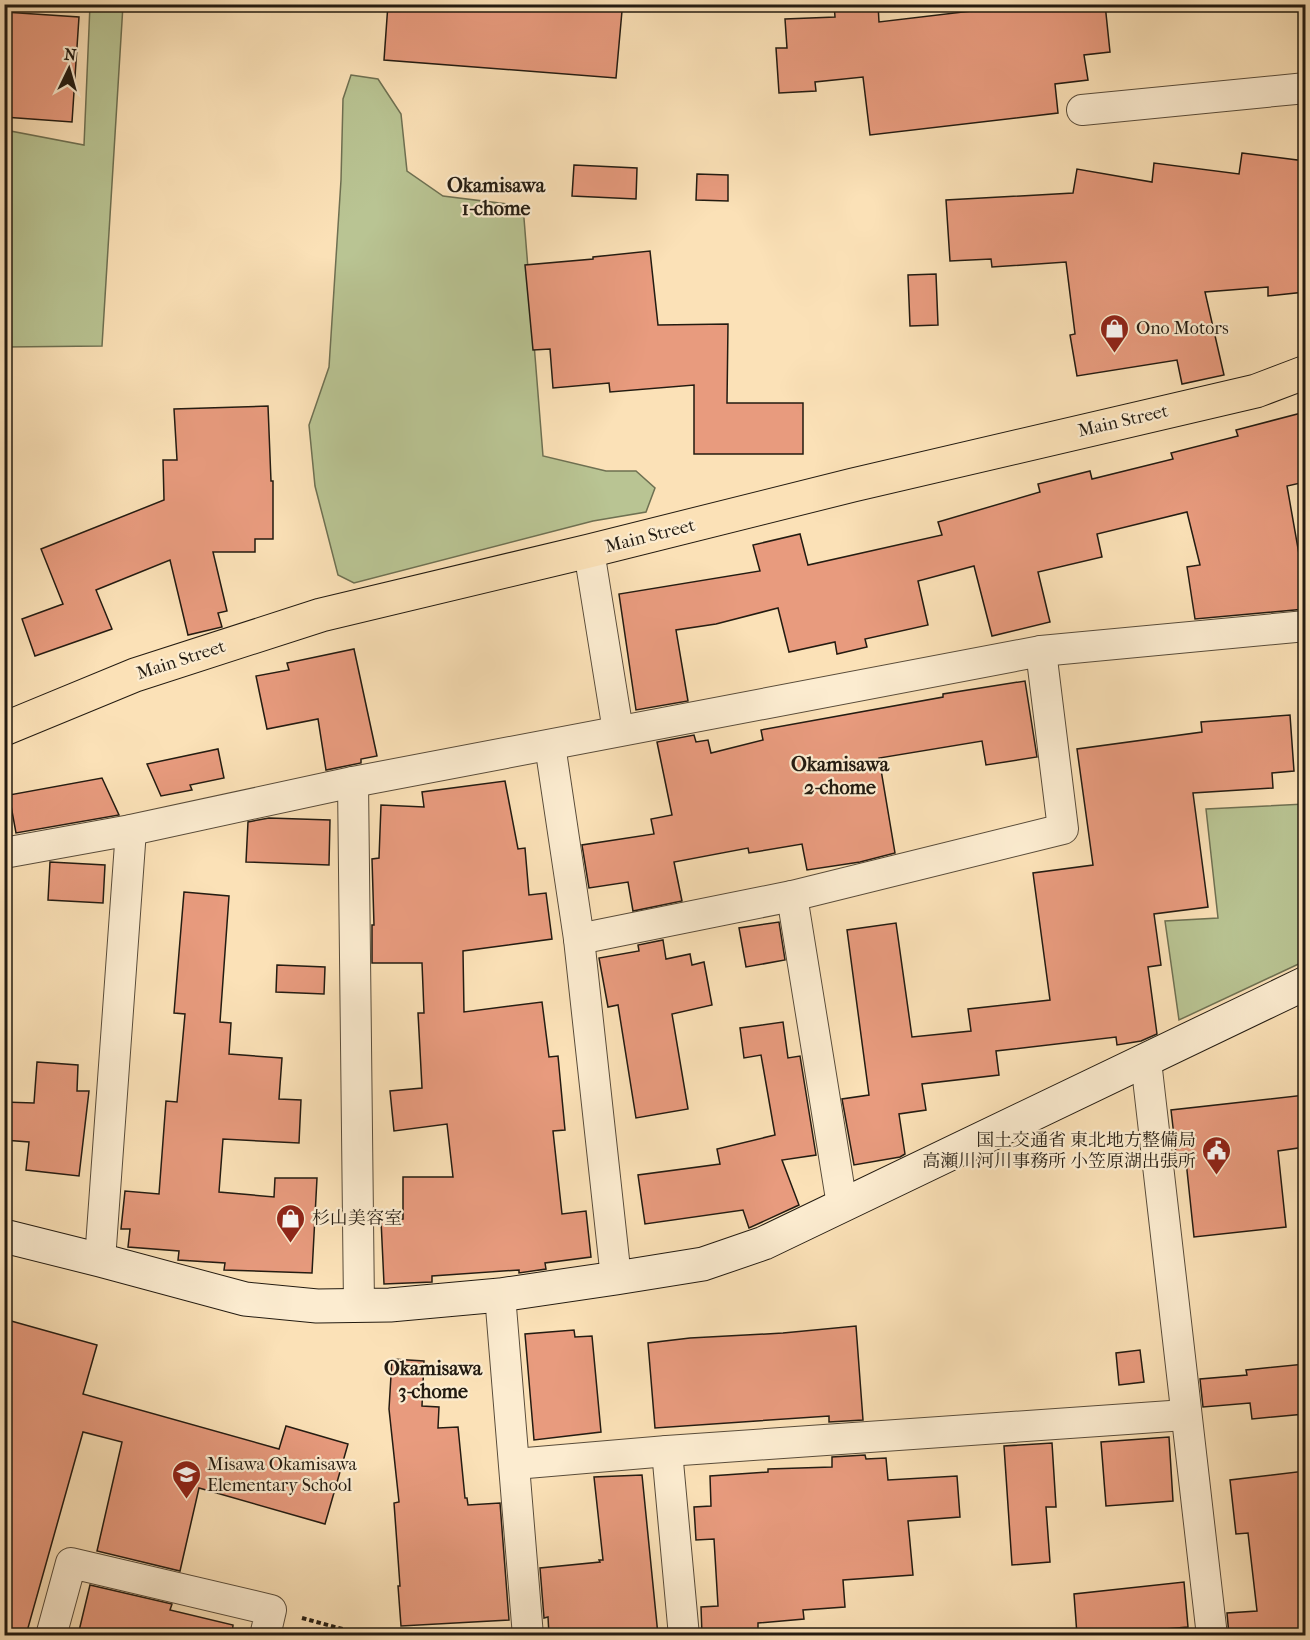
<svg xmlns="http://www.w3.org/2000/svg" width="1310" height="1640" font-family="'IM FELL French Canon','Noto Serif JP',serif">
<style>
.green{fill:#b9c493;stroke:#6e7052;stroke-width:1.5}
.building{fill:#e89b7e;stroke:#231b11;stroke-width:1.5}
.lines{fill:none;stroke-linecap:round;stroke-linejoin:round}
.street-casing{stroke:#594c3a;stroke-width:32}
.secondary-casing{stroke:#231b11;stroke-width:35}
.primary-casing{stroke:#231b11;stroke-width:35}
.path{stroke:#231b11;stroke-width:4;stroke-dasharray:4.5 3;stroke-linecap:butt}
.street{stroke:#fcecd0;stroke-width:30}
.secondary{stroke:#fcecd0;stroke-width:33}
.primary{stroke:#fbe1b7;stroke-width:33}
.labels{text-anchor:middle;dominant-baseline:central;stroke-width:4.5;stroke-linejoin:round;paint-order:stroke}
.poi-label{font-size:18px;fill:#231b11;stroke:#fcecd0;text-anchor:start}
.street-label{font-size:18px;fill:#231b11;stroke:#fcecd0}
.neighbourhood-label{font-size:20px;font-weight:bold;fill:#231b11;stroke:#fcecd0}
</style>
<rect width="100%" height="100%" fill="#fbe1b7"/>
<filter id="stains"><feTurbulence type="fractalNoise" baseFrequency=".00333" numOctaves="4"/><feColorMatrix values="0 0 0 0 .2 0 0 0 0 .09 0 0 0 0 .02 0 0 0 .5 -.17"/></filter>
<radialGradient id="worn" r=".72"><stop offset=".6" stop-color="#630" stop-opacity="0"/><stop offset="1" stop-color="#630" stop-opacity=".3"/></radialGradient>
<!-- green -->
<g class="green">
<polygon points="90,5 123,5 102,346 5,347 5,130 84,145"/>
<polygon points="351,75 378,79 401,114 407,171 443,196 523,206 543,456 606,471 636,471 655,488 646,512 593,521 354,583 338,575 315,486 309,425 329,367 341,180 343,99"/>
<polygon points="1305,804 1305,961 1179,1020 1165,921 1218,918 1206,809"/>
</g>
<!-- building -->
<g class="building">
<polygon points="388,4 539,4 622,11 616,78 384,60"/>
<polygon points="834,4 878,4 879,22 1031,4 1105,4 1110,52 1084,55 1088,80 1055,84 1058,113 870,135 863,77 815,82 816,91 779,93 776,48 787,48 785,19 835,17"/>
<polygon points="4,12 79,17 72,122 4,117"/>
<polygon points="1242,153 1305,161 1305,292 1268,296 1268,287 1205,292 1224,375 1182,384 1177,360 1077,376 1070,335 1075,334 1066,262 992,267 991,259 950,261 946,200 1073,193 1077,169 1152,182 1154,163 1239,174"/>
<polygon points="574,165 637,168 636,199 572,196"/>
<polygon points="697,174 728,175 728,201 696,200"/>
<polygon points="650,251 658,325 728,324 727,403 803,403 803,454 694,454 694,385 610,392 609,383 553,388 550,349 533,350 525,265 593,259 593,257"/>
<polygon points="936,274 938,325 910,326 908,275"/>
<polygon points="268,406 271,481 273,481 273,539 255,539 255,552 213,552 227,611 218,613 222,627 188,635 170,560 96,590 112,629 35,656 22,619 63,604 41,549 164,500 163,460 177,460 174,409"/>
<polygon points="1305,412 1305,482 1287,486 1305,588 1305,609 1195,619 1187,567 1200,565 1187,512 1097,534 1102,557 1038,572 1050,622 992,636 974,566 918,581 928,625 865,639 867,647 837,654 835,642 789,652 778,608 716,624 676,630 688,701 636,710 619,594 760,571 753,545 800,534 808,565 942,535 938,522 1040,492 1038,484 1090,471 1092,479 1173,459 1171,453 1238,436 1236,430"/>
<polygon points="354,649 377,756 361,759 361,763 326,770 318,719 267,729 256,676 289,670 287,663"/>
<polygon points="1025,681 1037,757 986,765 982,741 879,758 895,853 860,862 807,870 802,844 749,853 748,848 674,862 682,901 633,911 628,882 589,888 582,845 654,834 651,819 672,815 657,742 694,735 696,742 708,740 711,753 763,740 761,730 943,697 943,694"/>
<polygon points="1290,715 1294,771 1272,773 1273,788 1193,793 1208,907 1154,914 1161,965 1148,967 1157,1034 1141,1041 1117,1045 1116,1037 996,1051 999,1075 922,1084 926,1110 899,1114 905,1154 900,1157 854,1165 842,1099 869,1095 847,930 896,923 912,1037 971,1031 968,1009 1050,1000 1033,873 1093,865 1077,749 1202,732 1201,722"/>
<polygon points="218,749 224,778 190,785 192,790 161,796 147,764"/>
<polygon points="102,778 119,815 16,833 9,795"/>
<polygon points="505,781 518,849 525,848 529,895 546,893 552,939 463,951 464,1012 542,1002 549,1057 558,1056 565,1130 553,1131 562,1214 586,1211 591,1257 545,1263 546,1269 519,1273 519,1270 432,1276 432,1282 384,1284 381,1220 403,1219 403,1177 453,1177 447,1124 394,1131 390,1091 422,1088 418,1013 424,1013 422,963 372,963 372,925 374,925 372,859 379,858 381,805 424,807 422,792"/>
<polygon points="269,818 330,820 329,865 246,862 248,822"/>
<polygon points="50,862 105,865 103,903 48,900"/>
<polygon points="184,892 229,896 220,1022 231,1023 229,1054 282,1058 279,1099 301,1100 299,1143 223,1139 219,1192 274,1197 275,1178 317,1178 312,1273 224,1270 225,1263 178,1260 179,1251 128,1247 130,1229 121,1229 125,1191 159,1194 166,1101 177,1102 185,1014 174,1013"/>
<polygon points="779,922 785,960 746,967 739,928"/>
<polygon points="663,940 666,959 690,954 692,965 704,962 712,1005 672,1014 688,1109 636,1118 618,1005 608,1007 599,958 639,951 638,945"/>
<polygon points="277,965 325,967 324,994 276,992"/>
<polygon points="783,1022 788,1058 800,1056 816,1155 782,1160 799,1205 749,1228 743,1210 645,1224 638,1175 720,1164 717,1149 775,1135 761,1055 744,1058 740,1028"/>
<polygon points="37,1062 78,1065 77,1091 89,1091 79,1176 26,1170 29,1142 4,1140 4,1102 34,1103"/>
<polygon points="1305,1095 1305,1147 1278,1151 1286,1227 1194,1237 1186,1161 1177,1162 1171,1110"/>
<polygon points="4,1319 97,1345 83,1394 279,1449 286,1426 348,1444 325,1524 199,1488 180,1571 97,1551 122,1442 83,1432 26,1635 4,1635"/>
<polygon points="856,1326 863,1420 829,1422 829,1416 655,1428 648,1343 690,1338 783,1333"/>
<polygon points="574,1330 575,1337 592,1336 601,1432 534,1440 525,1334"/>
<polygon points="1140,1350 1144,1382 1119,1385 1116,1353"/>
<polygon points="392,1359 424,1361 422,1406 439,1407 438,1428 458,1427 465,1498 467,1498 468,1505 500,1503 509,1620 401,1626 398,1586 400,1586 394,1503 399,1502 389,1409"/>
<polygon points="1305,1364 1305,1414 1252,1419 1250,1403 1203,1407 1200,1379 1247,1375 1246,1370"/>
<polygon points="1169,1437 1173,1501 1106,1506 1101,1442"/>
<polygon points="1052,1443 1056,1507 1046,1507 1050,1562 1012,1565 1004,1446"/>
<polygon points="865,1455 866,1459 886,1458 888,1480 957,1476 960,1517 908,1521 913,1575 843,1580 845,1607 803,1610 804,1619 758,1623 758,1635 702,1635 701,1607 718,1606 714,1539 696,1540 694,1507 711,1506 710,1476 768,1472 768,1469 832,1467 832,1457"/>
<polygon points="1305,1471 1305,1635 1229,1635 1227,1613 1257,1611 1248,1533 1236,1534 1230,1480"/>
<polygon points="642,1475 658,1635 549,1635 548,1617 544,1618 540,1568 600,1562 599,1560 603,1560 594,1477"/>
<polygon points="1184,1582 1188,1627 1130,1632 1131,1635 1077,1635 1074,1594"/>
<polygon points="90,1585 172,1604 170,1610 233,1625 232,1635 78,1635"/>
</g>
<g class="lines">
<defs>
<g id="street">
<polyline points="1082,110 1306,88"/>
<polyline points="589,551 618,731"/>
<polyline points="550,745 579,939 616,1278"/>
<polyline points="353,782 359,1306"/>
<polyline points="4,853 131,830 353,782 1041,651 1306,626"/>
<polyline points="792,896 842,1205"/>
<polyline points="579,939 792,896 1063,829 1041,651"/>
<polyline points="1146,1061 1212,1636"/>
<polyline points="100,1260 131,830"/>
<polyline points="500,1295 528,1636"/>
<polyline points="667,1451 684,1636"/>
<polyline points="515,1464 667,1451 1185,1415"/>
<polyline points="51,1636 71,1563 271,1610 265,1636"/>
</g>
<polyline id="secondary" points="4,1236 100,1260 245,1299 317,1306 390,1305 500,1295 616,1278 703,1264 764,1243 1306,983"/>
<polyline id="primary" points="4,729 135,675 321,615 589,551 853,485 1256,391 1306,372"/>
</defs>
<!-- street casing -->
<use href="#street" class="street-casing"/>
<!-- secondary casing -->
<use href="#secondary" class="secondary-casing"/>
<!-- primary casing -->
<use href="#primary" class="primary-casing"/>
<!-- path -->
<polyline class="path" points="302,1618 368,1636"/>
<!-- street -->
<use href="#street" class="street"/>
<!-- secondary -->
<use href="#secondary" class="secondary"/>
<!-- primary -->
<use href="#primary" class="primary"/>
</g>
<!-- icons -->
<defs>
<symbol id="shop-pin" viewBox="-11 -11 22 30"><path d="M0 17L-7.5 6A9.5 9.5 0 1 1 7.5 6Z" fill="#8f2418" stroke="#fcecd0"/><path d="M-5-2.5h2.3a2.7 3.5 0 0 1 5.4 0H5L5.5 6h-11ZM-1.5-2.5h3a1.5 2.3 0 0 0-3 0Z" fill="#fff"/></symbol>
<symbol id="civic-pin" viewBox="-11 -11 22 30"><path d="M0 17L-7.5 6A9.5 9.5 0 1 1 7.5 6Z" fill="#8f2418" stroke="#fcecd0"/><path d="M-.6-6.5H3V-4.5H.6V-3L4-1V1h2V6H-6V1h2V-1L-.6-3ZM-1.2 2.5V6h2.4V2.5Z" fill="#fff"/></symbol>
<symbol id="school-pin" viewBox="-11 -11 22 30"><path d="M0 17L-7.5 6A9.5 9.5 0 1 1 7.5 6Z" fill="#8f2418" stroke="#fcecd0"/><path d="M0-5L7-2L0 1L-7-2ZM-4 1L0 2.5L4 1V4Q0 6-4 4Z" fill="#fff"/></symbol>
</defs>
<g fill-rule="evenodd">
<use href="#shop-pin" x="1098" y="312" width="33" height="45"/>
<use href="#civic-pin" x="1200" y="1134" width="33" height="45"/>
<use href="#shop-pin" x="274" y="1202" width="33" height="45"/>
<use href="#school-pin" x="170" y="1458" width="33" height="45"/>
</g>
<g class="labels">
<!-- poi labels -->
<g class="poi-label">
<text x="1136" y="328">Ono Motors</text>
<text x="1196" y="1140" text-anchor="end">国土交通省 東北地方整備局<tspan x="1196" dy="21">高瀬川河川事務所 小笠原湖出張所</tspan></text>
<text x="312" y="1218">杉山美容室</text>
<text x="207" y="1464">Misawa Okamisawa<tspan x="207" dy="21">Elementary School</tspan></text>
</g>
<!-- street labels -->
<g class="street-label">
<text transform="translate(1123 421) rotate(-13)">Main Street</text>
<text transform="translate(650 536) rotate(-14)">Main Street</text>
<text transform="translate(181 660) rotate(-18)">Main Street</text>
</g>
<!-- neighbourhood labels -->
<g class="neighbourhood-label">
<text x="496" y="185">Okamisawa<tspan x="496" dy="23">1-chome</tspan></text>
<text x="840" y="764">Okamisawa<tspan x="840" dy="23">2-chome</tspan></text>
<text x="433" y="1368">Okamisawa<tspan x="433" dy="23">3-chome</tspan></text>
</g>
</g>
<!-- margin -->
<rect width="1310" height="1640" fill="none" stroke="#fbe1b7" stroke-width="24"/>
<rect x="6" y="6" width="1298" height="1628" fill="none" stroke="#231b11" stroke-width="3"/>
<rect x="12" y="12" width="1286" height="1616" fill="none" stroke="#231b11" stroke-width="1.5"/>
<!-- north arrow -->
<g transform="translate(69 69) rotate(5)" stroke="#fcecd0" stroke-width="4.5" paint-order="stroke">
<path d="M0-4.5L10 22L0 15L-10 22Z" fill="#231b11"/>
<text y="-9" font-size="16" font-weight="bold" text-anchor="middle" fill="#231b11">N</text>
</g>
<rect width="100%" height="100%" filter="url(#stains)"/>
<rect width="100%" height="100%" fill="url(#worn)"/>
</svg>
